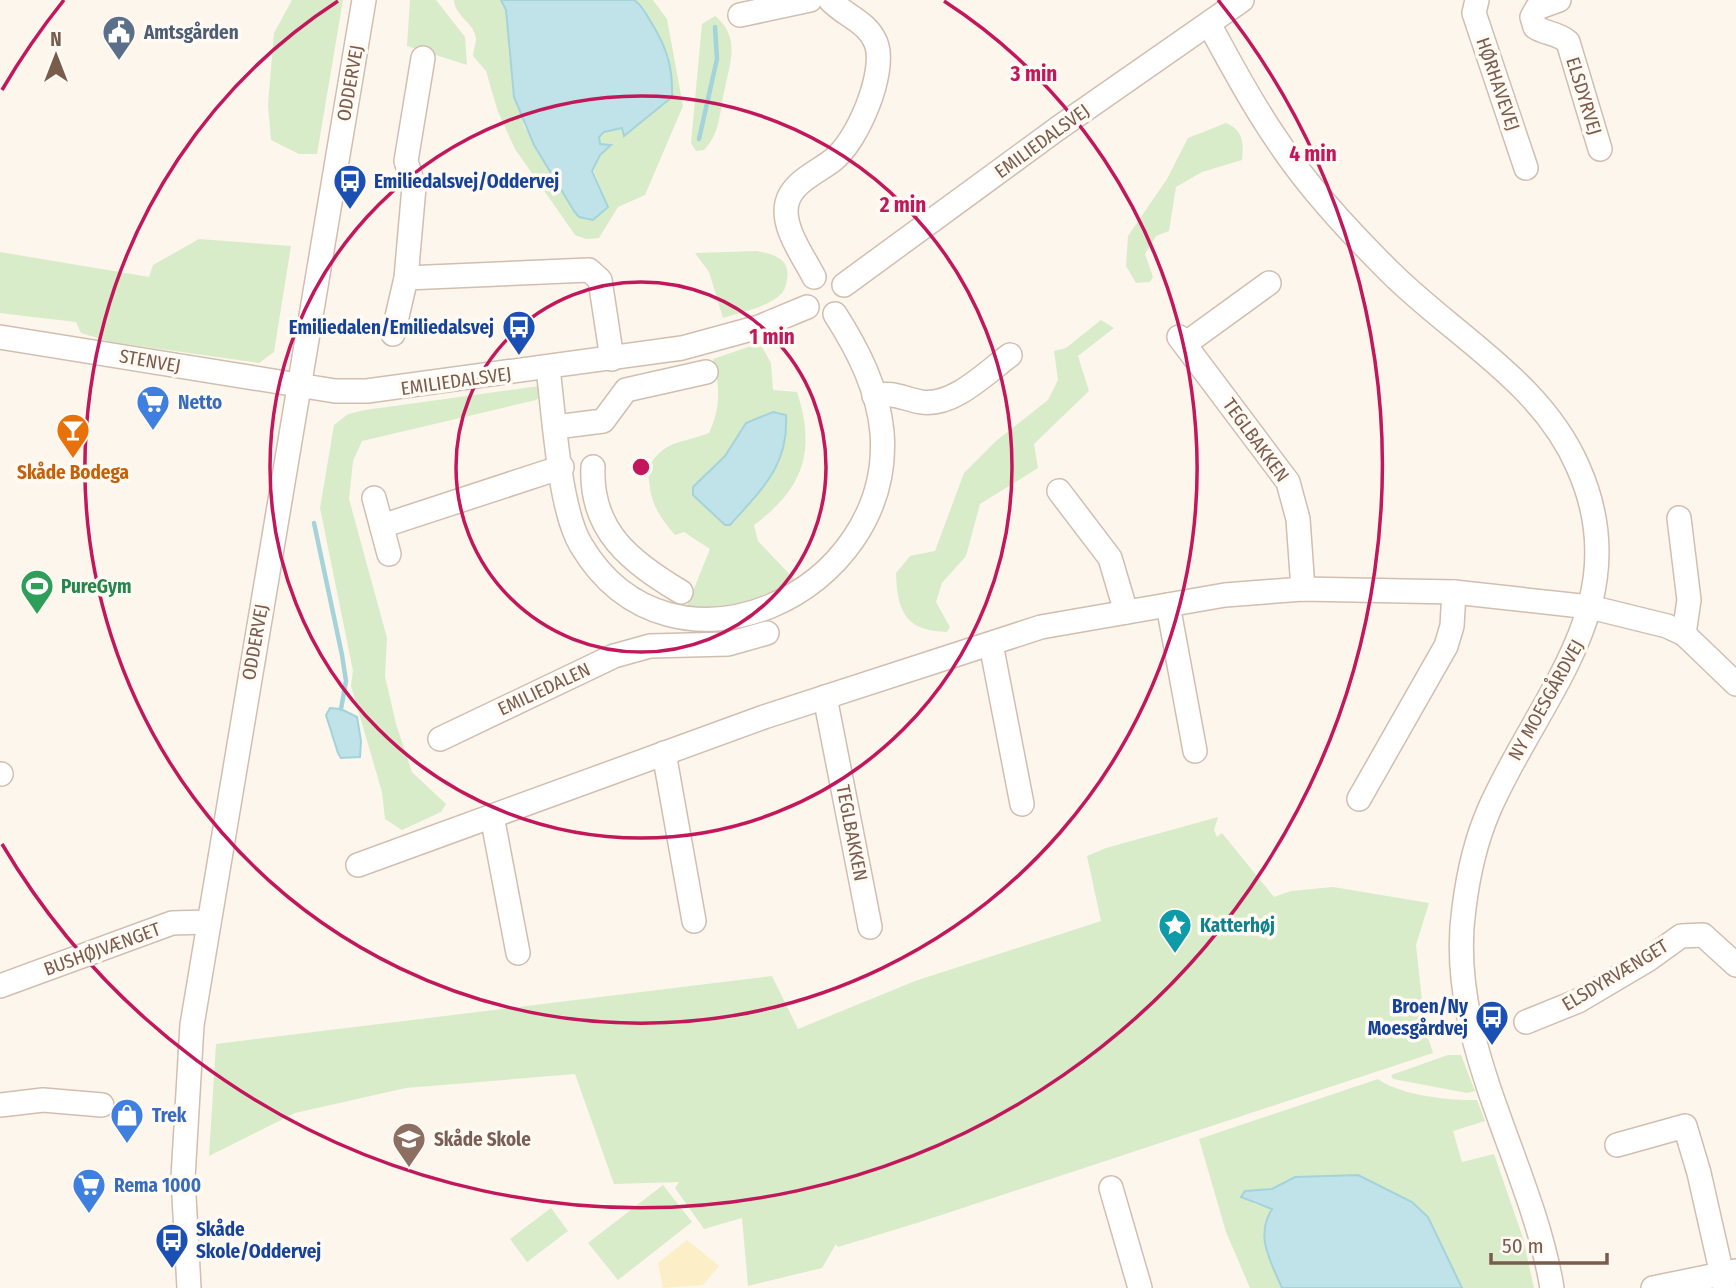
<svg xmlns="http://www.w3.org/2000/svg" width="1736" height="1288" font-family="'Fira Sans Condensed',sans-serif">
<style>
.green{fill:#d8ecc9}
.sand{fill:#fcefc7}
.water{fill:#bfe3e8;stroke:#a5d3da;stroke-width:2}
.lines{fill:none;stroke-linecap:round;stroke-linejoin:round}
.stream{stroke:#a5d3da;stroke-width:4.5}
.minor-casing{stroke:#d1beb0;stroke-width:26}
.minor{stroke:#fff;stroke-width:23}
.ring{fill:none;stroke:#c2185b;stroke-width:3.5}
.labels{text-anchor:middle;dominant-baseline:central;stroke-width:7;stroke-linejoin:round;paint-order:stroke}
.service-label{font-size:19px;font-weight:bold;fill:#4e5e75;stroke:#fffaf3;text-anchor:start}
.street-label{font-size:19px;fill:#7a5c4d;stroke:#fffaf3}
.transit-label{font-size:19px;font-weight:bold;fill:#164399;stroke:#fffaf3;text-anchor:start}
.shop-label{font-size:19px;font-weight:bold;fill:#366cbe;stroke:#fffaf3;text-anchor:start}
.food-label{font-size:19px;font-weight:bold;fill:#c56008;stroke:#fffaf3}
.leisure-label{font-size:19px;font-weight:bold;fill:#27864d;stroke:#fffaf3;text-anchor:start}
.culture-label{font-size:19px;font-weight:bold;fill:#0d838f;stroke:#fffaf3;text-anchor:start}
.education-label{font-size:19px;font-weight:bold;fill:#785e54;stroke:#fffaf3;text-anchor:start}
.centre{fill:#c2185b;stroke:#fffaf3;stroke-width:3.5}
.ring-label{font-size:21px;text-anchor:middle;font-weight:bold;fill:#c2185b;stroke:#fffaf3;stroke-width:7;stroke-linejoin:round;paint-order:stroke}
</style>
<rect width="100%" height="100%" fill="#fdf6ec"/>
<!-- green -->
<g class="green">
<polygon points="292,0 343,0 317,154 299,154 271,140 268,105 274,33"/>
<polygon points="410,0 436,0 465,37 467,65 407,46"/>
<path d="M454,0H501L506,10L509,55L524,126L574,211L593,220L608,206L593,169L600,155L610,145L600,144V136L616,127L622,128L624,136C664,108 658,102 669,57L644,8L634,0H653L667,19L683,106L645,195L618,207L599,238L586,239L575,235L515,149L498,112L486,71L473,56C473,50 476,44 476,39C475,23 455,17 454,0Z"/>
<path d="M715,16C741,37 730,63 725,88C719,113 721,132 704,150L696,151L691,143L702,24Z"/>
<path d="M1226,123C1243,130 1244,143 1242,160L1202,172L1176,187L1169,231L1156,236L1145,254L1153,277L1150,282L1136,283L1126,266L1128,236L1167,179L1188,138Z"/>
<polygon points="199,239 291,246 274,352 259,363 111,342 81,333 76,322 0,313 0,252 149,277 153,265"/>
<path d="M757,251C774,254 791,259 787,280C786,286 784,292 780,295C766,308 741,312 723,318L709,272L695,253Z"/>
<path d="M1101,320L1114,328L1078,356L1089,391L1034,444L1038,468L980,504L966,556L942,583L936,602L950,627L947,632C906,631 897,612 896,573L910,556L935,551L964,473L996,441L1048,400L1058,380L1054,351L1066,348Z"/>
<path d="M760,343L771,363L773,390L797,392C816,451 804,488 754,525L758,541L795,580C760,599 726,611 687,606L710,549L684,532L675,535C654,510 650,501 648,468C665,439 681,444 709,433C721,408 720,386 713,359Z"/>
<polygon points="539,386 541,396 536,400 362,441 353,461 349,499 387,638 385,676 396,724 412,772 446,804 441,812 402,830 385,819 382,792 351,686 353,671 320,508 334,425 348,414 365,410"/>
<polygon points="1218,817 1214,830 1217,837 1222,833 1274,897 1291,891 1333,887 1429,903 1416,945 1425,1028 1433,1053 917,1223 838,1247 836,1244 822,1268 748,1286 742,1218 704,1229 675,1188 679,1182 614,1184 575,1074 406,1088 295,1113 209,1156 216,1044 772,976 798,1029 915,981 1101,921 1087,856 1106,848"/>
<polygon points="1448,1055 1461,1055 1475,1091 1467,1093 1393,1079 1391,1075"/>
<path d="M1378,1079C1399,1095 1451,1101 1477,1100L1485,1121L1453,1131L1462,1162L1494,1154L1523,1238L1534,1288H1462L1428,1217L1412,1202L1358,1175L1295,1177L1272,1189L1245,1191L1254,1204L1272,1209L1266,1252L1282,1288H1250L1226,1232L1199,1139Z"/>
<polygon points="663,1185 692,1222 618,1280 588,1243"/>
<polygon points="551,1208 568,1231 527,1262 510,1239"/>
</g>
<!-- sand -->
<polygon class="sand" points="687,1240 719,1266 703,1285 663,1288 658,1263"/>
<!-- water -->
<g class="water">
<path d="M501,0H634C644,7 645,13 651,22C667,48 673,67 672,97L624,136L622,128L604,132L599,137L600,144L611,145L600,155L592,171L608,207L593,220L579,217L574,211L534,145L514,97L506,10Z"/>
<path d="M773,412L786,415C789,466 761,490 730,525H725L693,495V487L725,456L746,423Z"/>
<polygon points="330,708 341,709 357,717 361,741 360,757 341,758 338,753 326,715"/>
<path d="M1358,1175L1412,1202L1428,1217L1462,1288H1282C1270,1260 1255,1236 1272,1209L1241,1197L1245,1191L1272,1189L1295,1177Z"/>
</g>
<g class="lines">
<!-- stream -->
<g class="stream">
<polyline points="699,139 717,59 715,27"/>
<polyline points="314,523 342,655 346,681 341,709"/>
</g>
<defs>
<g id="minor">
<polyline points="1477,0 1474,13 1526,168"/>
<path d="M1559,0L1537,8L1532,17L1535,27C1546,34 1558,33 1568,42L1600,149"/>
<polyline points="740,15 810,0"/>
<path d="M1209,24C1230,62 1250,101 1275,137C1307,186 1347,229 1388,270C1451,334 1541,381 1578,467C1639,603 1539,695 1489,810C1476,840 1468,876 1464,908C1445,1041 1531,1161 1552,1288"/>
<path d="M814,277C804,257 781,227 787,203C792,182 818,172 833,160C857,142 887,72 876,43C867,21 845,16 830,0"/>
<polyline points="406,278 589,270 600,280 612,359"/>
<polyline points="844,285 1057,129 1242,0"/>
<polyline points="393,334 406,278 414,187 406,161 423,58"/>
<polyline points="0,337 335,391 367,391 682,348 759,327 807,307"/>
<polyline points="1179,337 1288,482 1298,519 1303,589"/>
<polyline points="1185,344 1269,283"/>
<path d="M548,369C554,414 559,509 581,545C671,697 895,594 882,432C878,389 858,350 835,314"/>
<path d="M874,396C892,391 904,399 921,402C953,407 986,373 1010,355"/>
<polyline points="556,427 603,421 626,390 706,372"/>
<path d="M593,467C590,531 631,562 681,592"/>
<polyline points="1059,491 1110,558 1126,612"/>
<polyline points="374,498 389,554"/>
<polyline points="1679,518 1689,600 1684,634"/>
<polyline points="382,526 562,467"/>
<polyline points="1168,605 1195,751"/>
<polyline points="991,644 1022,804"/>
<polyline points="825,697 870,927"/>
<polyline points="440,739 614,656 650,646 728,644 767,633"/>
<polyline points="664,753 694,921"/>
<polyline points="0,774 1,774"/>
<polyline points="1359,799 1446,646 1452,626 1454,592"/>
<polyline points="492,816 518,953"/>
<polyline points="358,865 764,717 1041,627 1225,595 1303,589 1454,592 1590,607 1667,626 1684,634 1736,684"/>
<polyline points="0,986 172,923 207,922"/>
<polyline points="1526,1022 1578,1001 1649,959 1681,936 1703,935 1736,965"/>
<polyline points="0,1105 43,1100 102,1105"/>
<polyline points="1617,1145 1685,1126 1699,1173 1725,1288"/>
<polyline points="1111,1188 1140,1288"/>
<polyline points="189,1288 183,1178 192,1025 364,0"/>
<polyline points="1653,1288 1736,1271"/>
</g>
</defs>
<!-- minor casing -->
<use href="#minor" class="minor-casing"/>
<!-- minor -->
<use href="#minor" class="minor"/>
</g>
<!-- distance rings -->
<g class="ring">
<circle cx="641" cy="467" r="185"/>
<circle cx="641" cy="467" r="371"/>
<path d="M944 1A556 556 0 1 1 338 1"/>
<path d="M2 90A742 742 0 0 1 64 0M1218 0A742 742 0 1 1 2 844"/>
</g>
<!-- icons -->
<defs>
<symbol id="civic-pin" viewBox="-11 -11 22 30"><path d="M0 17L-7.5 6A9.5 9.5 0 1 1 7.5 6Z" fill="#5c6f8a" stroke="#fffaf3"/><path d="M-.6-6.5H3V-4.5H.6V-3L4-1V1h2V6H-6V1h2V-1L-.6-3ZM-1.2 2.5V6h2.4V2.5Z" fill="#fff"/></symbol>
<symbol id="bus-pin" viewBox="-11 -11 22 30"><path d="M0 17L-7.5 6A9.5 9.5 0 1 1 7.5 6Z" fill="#1a4fb4" stroke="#fffaf3"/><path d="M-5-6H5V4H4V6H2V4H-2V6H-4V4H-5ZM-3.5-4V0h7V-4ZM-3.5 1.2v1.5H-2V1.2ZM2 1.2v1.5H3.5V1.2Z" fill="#fff"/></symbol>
<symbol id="supermarket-pin" viewBox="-11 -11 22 30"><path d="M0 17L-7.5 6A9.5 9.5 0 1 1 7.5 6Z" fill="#3f7fe0" stroke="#fffaf3"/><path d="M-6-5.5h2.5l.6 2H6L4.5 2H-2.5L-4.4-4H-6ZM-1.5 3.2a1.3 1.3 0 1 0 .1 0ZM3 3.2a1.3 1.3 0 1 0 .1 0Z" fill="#fff"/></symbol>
<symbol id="bar-pin" viewBox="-11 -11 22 30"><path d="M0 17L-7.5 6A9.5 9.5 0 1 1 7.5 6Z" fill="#e8710a" stroke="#fffaf3"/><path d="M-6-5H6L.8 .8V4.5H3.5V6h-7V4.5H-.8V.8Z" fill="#fff"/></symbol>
<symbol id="stadium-pin" viewBox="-11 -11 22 30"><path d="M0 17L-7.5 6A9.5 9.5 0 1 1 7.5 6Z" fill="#2e9e5b" stroke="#fffaf3"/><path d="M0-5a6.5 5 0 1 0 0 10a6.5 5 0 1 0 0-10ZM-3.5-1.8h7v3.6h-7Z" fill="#fff"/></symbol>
<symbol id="sight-pin" viewBox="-11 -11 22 30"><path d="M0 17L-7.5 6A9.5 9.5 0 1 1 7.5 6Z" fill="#0f9aa8" stroke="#fffaf3"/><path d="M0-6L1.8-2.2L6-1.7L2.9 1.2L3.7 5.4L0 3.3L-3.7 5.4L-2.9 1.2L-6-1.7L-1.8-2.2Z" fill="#fff"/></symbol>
<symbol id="shop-pin" viewBox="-11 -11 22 30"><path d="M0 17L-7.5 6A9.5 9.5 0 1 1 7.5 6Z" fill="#3f7fe0" stroke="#fffaf3"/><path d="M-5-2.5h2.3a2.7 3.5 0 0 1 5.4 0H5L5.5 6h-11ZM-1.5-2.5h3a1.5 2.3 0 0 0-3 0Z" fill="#fff"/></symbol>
<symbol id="school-pin" viewBox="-11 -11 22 30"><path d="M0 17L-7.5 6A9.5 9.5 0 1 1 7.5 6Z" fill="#8d6e63" stroke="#fffaf3"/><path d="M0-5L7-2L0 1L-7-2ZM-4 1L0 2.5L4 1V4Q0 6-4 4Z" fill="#fff"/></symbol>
</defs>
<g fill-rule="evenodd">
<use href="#civic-pin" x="100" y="13" width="38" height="52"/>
<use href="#bus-pin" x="331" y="162" width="38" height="52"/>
<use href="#bus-pin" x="500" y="308" width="38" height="52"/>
<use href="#supermarket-pin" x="134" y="383" width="38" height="52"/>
<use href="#bar-pin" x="54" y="411" width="38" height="52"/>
<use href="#stadium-pin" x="18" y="567" width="38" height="52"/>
<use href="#sight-pin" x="1156" y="906" width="38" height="52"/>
<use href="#bus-pin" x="1473" y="998" width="38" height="52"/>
<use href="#shop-pin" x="108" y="1096" width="38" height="52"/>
<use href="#school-pin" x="390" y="1120" width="38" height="52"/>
<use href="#supermarket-pin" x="70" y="1166" width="38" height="52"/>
<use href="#bus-pin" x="153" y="1221" width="38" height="52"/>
</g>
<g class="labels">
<!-- service labels -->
<g class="service-label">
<text x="144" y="32">Amtsgården</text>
</g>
<!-- street labels -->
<g class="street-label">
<text transform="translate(350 83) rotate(-80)">ODDERVEJ</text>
<text transform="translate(1498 84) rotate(71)">HØRHAVEVEJ</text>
<text transform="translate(1584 96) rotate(73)">ELSDYRVEJ</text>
<text transform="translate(1042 141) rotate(-36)">EMILIEDALSVEJ</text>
<text transform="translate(150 361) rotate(10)">STENVEJ</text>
<text transform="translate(456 381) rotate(-8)">EMILIEDALSVEJ</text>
<text transform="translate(1256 440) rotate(54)">TEGLBAKKEN</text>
<text transform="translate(255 642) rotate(-80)">ODDERVEJ</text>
<text transform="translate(544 689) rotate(-25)">EMILIEDALEN</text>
<text transform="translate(1546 700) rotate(-61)">NY MOESGÅRDVEJ</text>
<text transform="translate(852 833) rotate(79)">TEGLBAKKEN</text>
<text transform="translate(102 949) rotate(-20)">BUSHØJVÆNGET</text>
<text transform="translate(1615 975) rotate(-31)">ELSDYRVÆNGET</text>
</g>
<!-- transit labels -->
<g class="transit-label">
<text x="374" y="181">Emiliedalsvej/Oddervej</text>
<text x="494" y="327" text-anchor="end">Emiliedalen/Emiliedalsvej</text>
<text x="1468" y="1006" text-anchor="end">Broen/Ny<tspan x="1468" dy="22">Moesgårdvej</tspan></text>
<text x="196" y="1229">Skåde<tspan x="196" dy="22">Skole/Oddervej</tspan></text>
</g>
<!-- shop labels -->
<g class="shop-label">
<text x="178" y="402">Netto</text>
<text x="152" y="1115">Trek</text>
<text x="114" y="1185">Rema 1000</text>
</g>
<!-- food labels -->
<g class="food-label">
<text x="73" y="472">Skåde Bodega</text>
</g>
<!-- leisure labels -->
<g class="leisure-label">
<text x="61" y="586">PureGym</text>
</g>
<!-- culture labels -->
<g class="culture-label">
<text x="1200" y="925">Katterhøj</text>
</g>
<!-- education labels -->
<g class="education-label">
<text x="434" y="1139">Skåde Skole</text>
</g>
</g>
<circle cx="641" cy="467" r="10" class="centre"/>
<g class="ring-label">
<text x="1034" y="81">3 min</text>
<text x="1313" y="161">4 min</text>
<text x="903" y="212">2 min</text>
<text x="772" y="344">1 min</text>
</g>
<!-- north arrow -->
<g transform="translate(56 56)" stroke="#fffaf3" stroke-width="5" paint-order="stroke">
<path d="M0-5L12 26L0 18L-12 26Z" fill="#7a5c4d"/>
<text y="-10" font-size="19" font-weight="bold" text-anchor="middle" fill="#7a5c4d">N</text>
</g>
<!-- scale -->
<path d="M1491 1253v10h116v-10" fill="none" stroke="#7a5c4d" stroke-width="3.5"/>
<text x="1502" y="1253" font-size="21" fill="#7a5c4d" stroke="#fffaf3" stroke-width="5" paint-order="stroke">50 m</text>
</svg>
